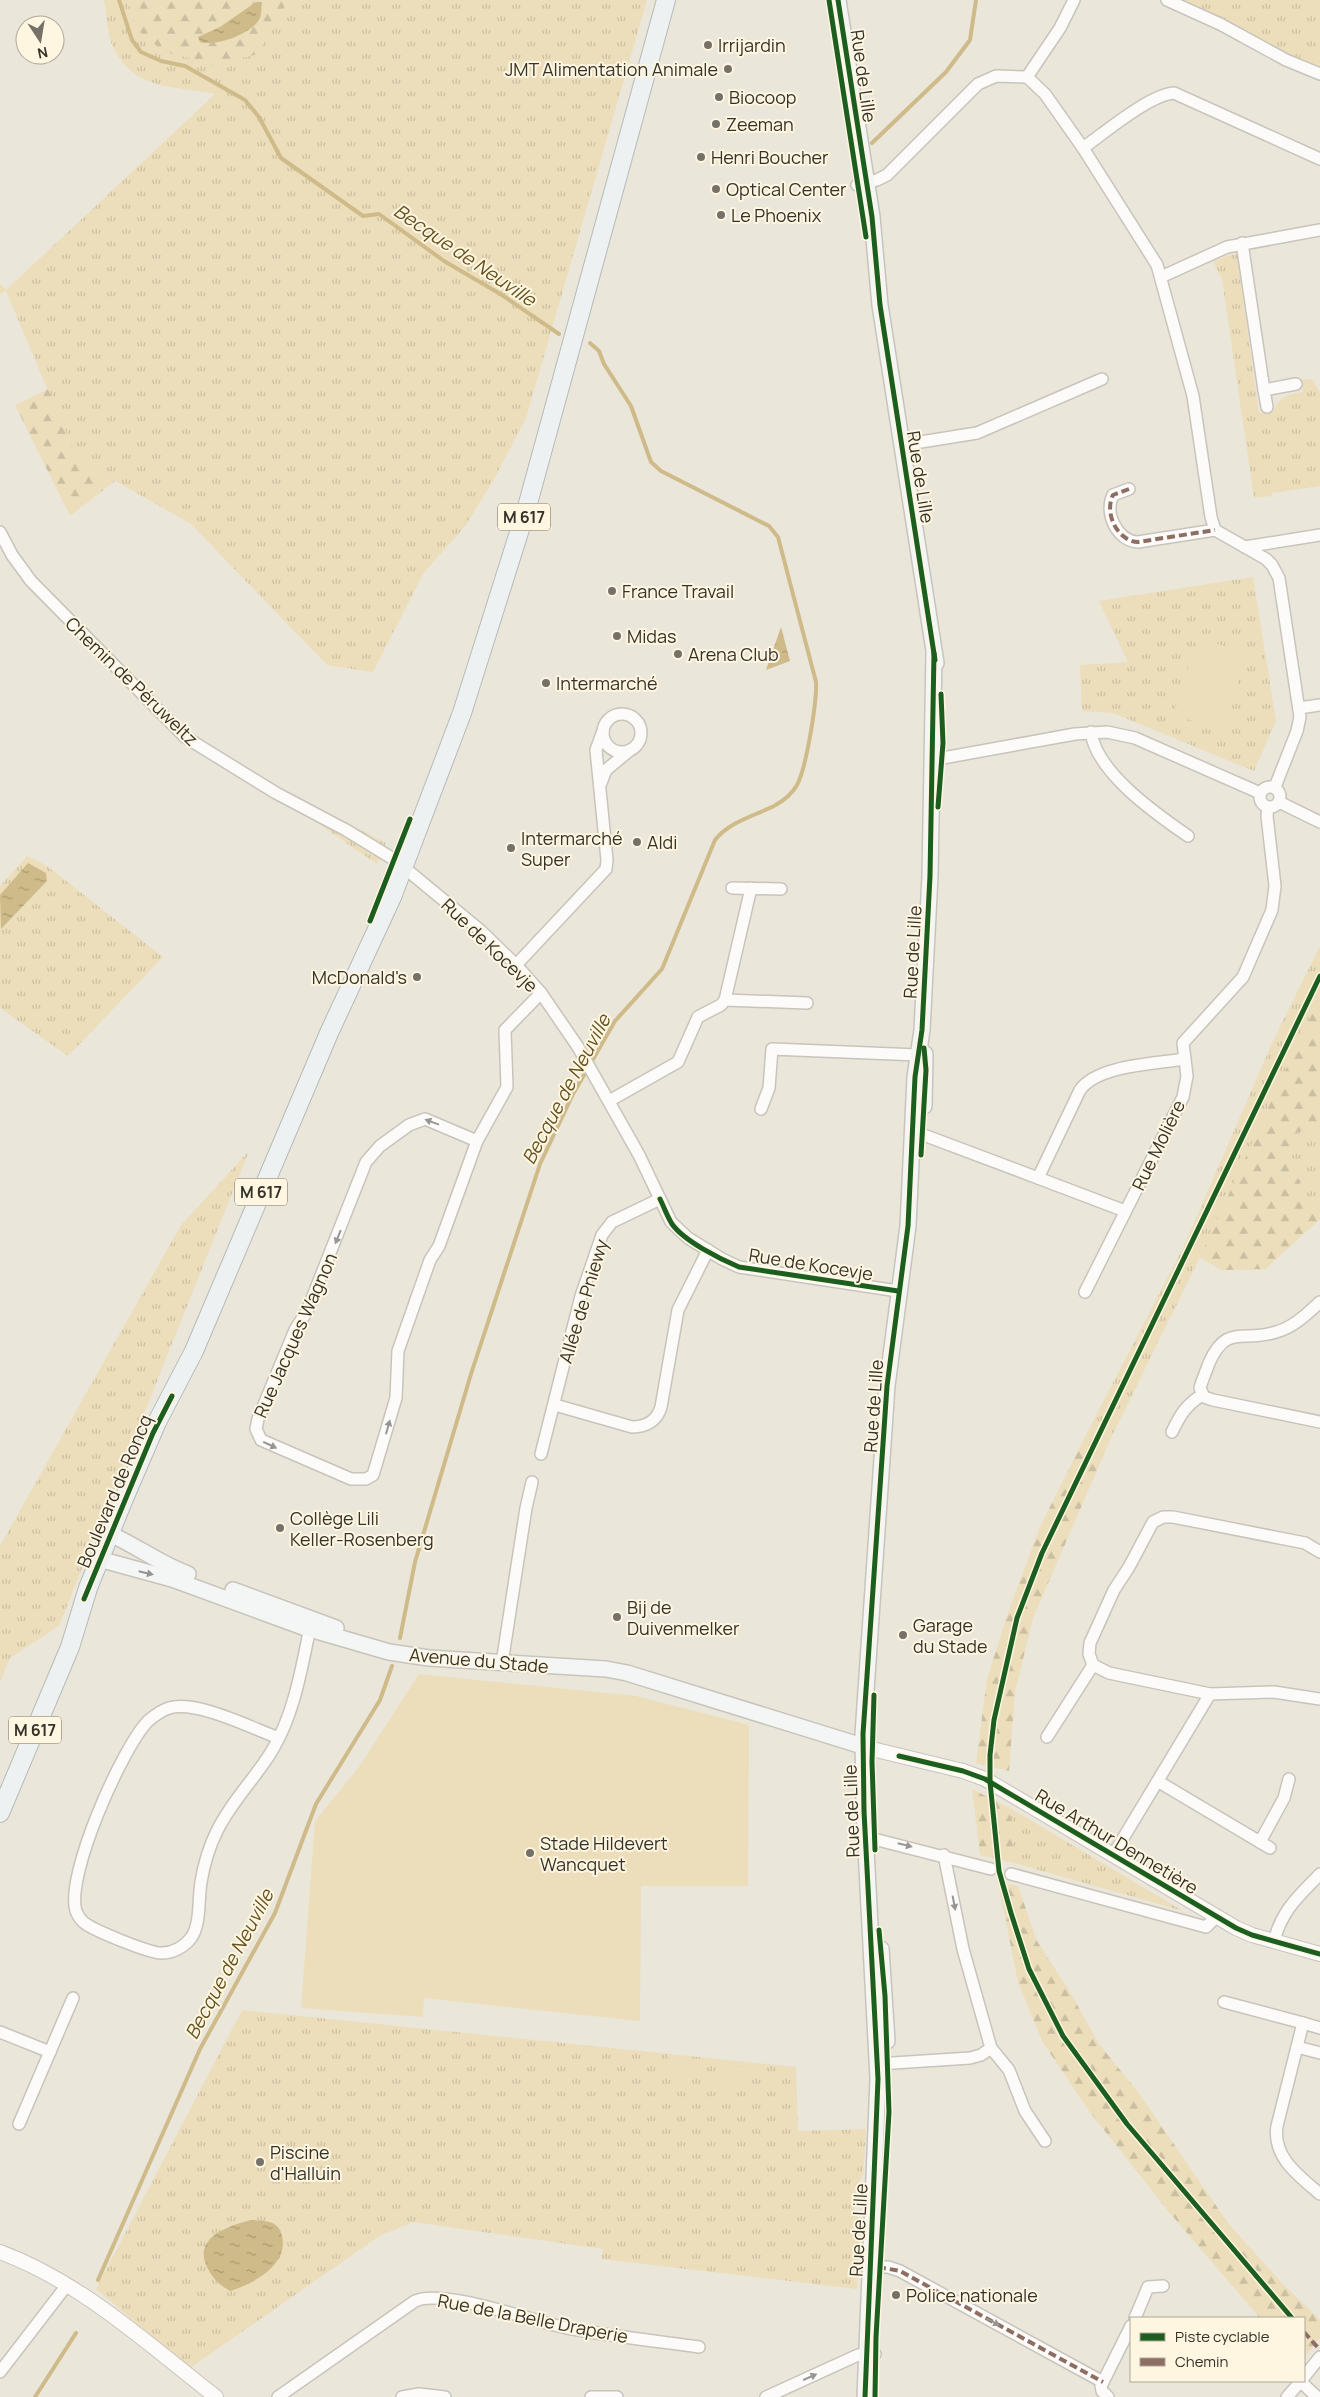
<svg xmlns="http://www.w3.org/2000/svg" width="1320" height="2397" font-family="Manrope,sans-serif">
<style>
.grass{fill:url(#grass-tufts)}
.forest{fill:url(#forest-firs)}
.garden{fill:#ecdebb}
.water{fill:url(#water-ripples)}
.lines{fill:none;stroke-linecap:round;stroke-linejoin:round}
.stream{stroke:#cfbb89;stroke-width:4}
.minor-casing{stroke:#c8c4bb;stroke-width:14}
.tertiary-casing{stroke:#c8c4bb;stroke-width:16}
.secondary-casing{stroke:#c8c4bb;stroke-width:18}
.primary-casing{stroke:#b6bab7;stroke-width:20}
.minor{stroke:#fcfbf9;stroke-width:11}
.tertiary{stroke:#fcfbf9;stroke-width:14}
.secondary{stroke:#f4f6f5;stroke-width:15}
.primary{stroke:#eef1f1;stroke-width:18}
.quiet{stroke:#8d6e63;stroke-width:4;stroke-dasharray:8 4;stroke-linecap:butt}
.cycleway-casing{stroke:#fef6e1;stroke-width:8}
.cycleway{stroke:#1b5e20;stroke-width:5}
.oneway{fill:#989692}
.oneway2{fill:#949490}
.poi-dot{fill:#757168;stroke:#fef6e1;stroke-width:2}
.labels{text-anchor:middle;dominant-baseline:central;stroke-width:4;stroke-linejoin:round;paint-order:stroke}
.shield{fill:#fef6e1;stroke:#716d61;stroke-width:1}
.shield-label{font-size:16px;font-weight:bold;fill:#35322a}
.poi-label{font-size:18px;fill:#35322a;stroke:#fef6e1;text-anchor:start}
.street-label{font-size:18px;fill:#35322a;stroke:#fef6e1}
.water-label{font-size:19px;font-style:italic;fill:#65521f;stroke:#fef6e1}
</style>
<defs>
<pattern id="grass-tufts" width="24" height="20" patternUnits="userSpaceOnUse" patternTransform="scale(1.25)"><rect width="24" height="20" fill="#ecdebb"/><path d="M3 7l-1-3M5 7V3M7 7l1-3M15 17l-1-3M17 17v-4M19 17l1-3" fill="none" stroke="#cbbfa1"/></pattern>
<pattern id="forest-firs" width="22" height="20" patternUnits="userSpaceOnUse" patternTransform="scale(1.25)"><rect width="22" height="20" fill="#ecdebb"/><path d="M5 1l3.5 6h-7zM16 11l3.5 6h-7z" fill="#cbbfa1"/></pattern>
<pattern id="water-ripples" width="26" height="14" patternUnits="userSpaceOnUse" patternTransform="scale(1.25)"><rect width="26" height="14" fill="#cfbb89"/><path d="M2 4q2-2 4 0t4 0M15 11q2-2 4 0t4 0" fill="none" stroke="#a99970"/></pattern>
</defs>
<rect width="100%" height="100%" fill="#ebe6da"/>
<!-- grass -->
<g class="grass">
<path d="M104,0H128L136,29L285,6L292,0H647L526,418L492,483L465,526L423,574L373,672L327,665L191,524L77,459L6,291L0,294V284L6,290L215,94C176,85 136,92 114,49C107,36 107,15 104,0Z"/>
<polygon points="1178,0 1320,0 1320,67 1281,52"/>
<path d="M1233,254L1237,255L1259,413L1274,410C1281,396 1288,394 1303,392L1302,380L1312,379L1320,392V486L1272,493V496L1254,498L1222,279L1213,261Z"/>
<polygon points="1253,577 1276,721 1254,771 1113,713 1082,711 1080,665 1128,662 1099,601"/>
<polygon points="312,805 386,843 377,864 304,814"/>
<polygon points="27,856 47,866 163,957 68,1056 0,1008 0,886"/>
<polygon points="1320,946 1320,1219 1265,1269 1222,1270 1200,1257 1111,1438 1090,1427 1183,1248 1273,1041"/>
<polygon points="249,1151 59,1626 10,1658 0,1682 0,1546 181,1225"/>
<polygon points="1010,1808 1183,1911 1014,1863"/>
<polygon points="242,2010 796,2067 798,2131 866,2129 863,2175 856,2187 854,2211 860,2222 857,2289 601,2259 603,2249 413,2222 381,2235 190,2368 96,2289"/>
</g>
<!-- forest -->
<g class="forest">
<polygon points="128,0 292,0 285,6 258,54 214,65 163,51 136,29"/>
<polygon points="48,389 77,459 115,481 70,516 15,405"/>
<polygon points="1320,995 1320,1142 1301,1131 1292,1134 1288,1154 1303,1190 1320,1219 1265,1269 1222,1270 1200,1257"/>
<polygon points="1090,1427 1111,1438 1033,1618 1015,1692 1009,1771 976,1763 987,1679 1009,1610 1040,1527"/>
<polygon points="972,1789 1010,1808 1014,1863 980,1855"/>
<polygon points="998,1882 1018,1886 1037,1941 1070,1992 1099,2044 1138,2092 1228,2223 1280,2281 1320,2320 1320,2338 1304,2358 1304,2318 1260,2318 1169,2212 1089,2111 1042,2041 1018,1982"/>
</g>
<!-- garden -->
<g class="garden">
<polygon points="1198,638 1247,653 1223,730 1173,715"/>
<polygon points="419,1674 636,1696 749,1725 748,1886 641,1886 640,2021 424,1998 423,2017 301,2008 315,1821 359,1767"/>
<polygon points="669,2055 696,2060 693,2080 665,2076"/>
<polygon points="723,2064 750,2068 747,2089 720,2085"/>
</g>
<!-- water -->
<g class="water">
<path d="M256,2H262C261,7 262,14 260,18C253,34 215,47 200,42L198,37L220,27Z"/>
<polygon points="781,627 790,661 766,670"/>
<polygon points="28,863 46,873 47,881 1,929 0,895"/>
<path d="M251,2220C265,2221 279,2220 282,2236C289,2265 253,2284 230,2291C220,2285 214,2280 208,2269C191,2238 228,2226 251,2220Z"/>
</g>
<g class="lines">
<!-- stream -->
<g class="stream">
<polyline points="119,0 132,40 141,52 161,61 185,66 245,100 259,117 281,158 363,216 379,214 444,261 502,295 559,334"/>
<polyline points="872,143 946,72 970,40 976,0"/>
<path d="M400,1638L415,1562L471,1374L540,1164L573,1094L615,1021L662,969L715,840C729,822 754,816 774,806C783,801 792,794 797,785C806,769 817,702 816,682L778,537L769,526L661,471L651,462L631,406L604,364L599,351L590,343"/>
<polyline points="98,2280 200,2049 275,1913 316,1804 380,1700 392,1666"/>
<polyline points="35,2397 76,2333"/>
</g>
<defs>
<g id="minor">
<polyline points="1167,0 1220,24 1286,60 1320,74"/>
<polyline points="1027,77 1045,94 1083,148 1157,265 1193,396 1211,517 1215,530 1266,559 1272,565 1279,578 1300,717 1297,731 1275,787"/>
<path d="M1083,148C1104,133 1149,95 1174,93L1320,159"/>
<polyline points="857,185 877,180 887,175 978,84 996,76 1027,77 1060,28 1074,0"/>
<polyline points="1242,243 1264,390"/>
<polyline points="1161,277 1227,247 1320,230"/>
<polyline points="1267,407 1264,390 1296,384"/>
<polyline points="902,445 977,433 1102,379"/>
<path d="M1129,489L1113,495C1104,513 1117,541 1138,542L1215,530"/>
<polyline points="0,532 12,555 31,581 185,737 276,793 346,830 395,860 481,931 516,965 541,993 578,1047 639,1155 671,1222 688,1238 722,1259 739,1267 898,1291"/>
<polyline points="1245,547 1320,535"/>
<polyline points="1299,708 1320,705"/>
<circle cx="622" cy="733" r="19"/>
<path d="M1091,732C1096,772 1156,814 1188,836"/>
<polyline points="932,760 1075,734 1107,732 1135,738 1260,793"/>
<polyline points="601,783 606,770 630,750"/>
<circle cx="1270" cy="797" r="10"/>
<polyline points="1279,802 1320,822"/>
<polyline points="732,888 781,889"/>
<polyline points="516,965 606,869 607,860 596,750 603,731"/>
<polyline points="725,1000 751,888"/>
<polyline points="609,1101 678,1062 698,1017 721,1005 725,1000 807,1003"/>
<polyline points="761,1109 769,1088 772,1049 918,1055"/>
<path d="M913,1131L1038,1178L1080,1090C1098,1065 1155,1064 1184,1059"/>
<polyline points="477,1141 425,1119 409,1125 380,1146 366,1162 307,1311 295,1330 258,1419 256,1429 261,1440 351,1479 366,1479 373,1475 396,1398 398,1351 430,1260 439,1246 477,1141 507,1087 505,1030 541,993"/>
<polyline points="1038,1178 1125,1211"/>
<polyline points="1085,1292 1183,1097 1187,1076 1183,1043 1243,977 1272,910 1275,886 1267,816 1268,807"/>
<path d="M1320,1302C1307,1314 1294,1327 1276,1332C1242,1343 1227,1323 1209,1363C1206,1372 1202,1380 1200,1388L1204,1397L1213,1400L1320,1422"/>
<path d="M555,1405L632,1427C646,1427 657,1421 661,1407L678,1310L708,1250"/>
<path d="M1172,1432C1180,1415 1186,1405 1202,1395"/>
<polyline points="541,1454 581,1296 602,1235 612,1222 660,1199"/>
<polyline points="1320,1552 1305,1543 1173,1517 1163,1517 1153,1522 1129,1567 1114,1590 1090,1643 1089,1654 1093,1665 1109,1673 1210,1694 1274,1692 1320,1699"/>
<polyline points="502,1663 526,1508 532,1482"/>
<polyline points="1047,1737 1093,1665"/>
<path d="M279,1738C251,1728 197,1700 169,1708C162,1710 154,1716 148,1721C122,1748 65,1876 76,1911C78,1916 81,1921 86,1924C96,1931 151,1954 162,1953C173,1953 184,1947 191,1938C201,1924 198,1899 201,1882C204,1864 209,1847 217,1831C232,1800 256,1778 273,1749C295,1712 302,1665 311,1623"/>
<polyline points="1159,1782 1270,1848"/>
<polyline points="866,1837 991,1869"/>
<polyline points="1260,1842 1284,1798 1289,1779"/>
<polyline points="944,1855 963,1949 991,2048 1009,2070 1025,2111 1045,2141"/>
<polyline points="1113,1855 1210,1694"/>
<polyline points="1011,1874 1206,1927 1216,1917"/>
<path d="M1274,1941C1282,1910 1298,1897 1320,1874"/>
<path d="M1224,2002L1303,2023L1277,2126C1272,2157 1299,2176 1320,2194"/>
<polyline points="1303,2023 1320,2028"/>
<polyline points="0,2032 50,2052"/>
<polyline points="1297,2047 1320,2053"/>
<polyline points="878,2064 970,2058 981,2055 991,2048"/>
<polyline points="19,2124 73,1998"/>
<polyline points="870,2267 888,2267 900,2271 1103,2382"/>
<polyline points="1135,2318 1148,2287 1163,2286"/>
<polyline points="0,2372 67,2285"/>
<polyline points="1304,2377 1320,2357"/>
<polyline points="1300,2381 1317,2397"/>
<path d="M278,2397L415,2301C443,2288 534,2322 567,2328C611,2336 655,2341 699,2347"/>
<polyline points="402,2397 419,2394 445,2397"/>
<polyline points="591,2397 617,2397"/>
<polyline points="766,2397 858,2355 875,2354"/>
<polyline points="1108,2397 1102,2391 1101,2386 1131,2326"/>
<polyline points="1287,2397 1301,2381"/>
</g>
<g id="tertiary">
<polyline points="872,1749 963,1771 985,1779 1236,1928 1252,1935 1320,1954"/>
<path d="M0,2252C81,2282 148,2344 216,2397"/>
</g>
<g id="secondary">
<polyline points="838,0 872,217 880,305 936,663"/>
<polyline points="924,1106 925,1054"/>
<path d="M110,1534C137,1546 160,1564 188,1574"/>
<polyline points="99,1559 172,1579 303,1627 389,1652 429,1658 606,1669 627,1673 872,1749"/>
<polyline points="233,1590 336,1628"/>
<polyline points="881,1949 887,2041"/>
<polyline points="865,2397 878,2079 864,1811 863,1734 887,1386 908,1226 915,1077 922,1030 930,876 934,653"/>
</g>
<polyline id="primary" points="0,1813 70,1647 88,1588 123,1501 157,1422 194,1351 329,1033 392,897 462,713 527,507 666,0"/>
</defs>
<!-- minor casing -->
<use href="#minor" class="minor-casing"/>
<!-- tertiary casing -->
<use href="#tertiary" class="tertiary-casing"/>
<!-- secondary casing -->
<use href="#secondary" class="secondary-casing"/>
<!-- primary casing -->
<use href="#primary" class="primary-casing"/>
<!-- minor -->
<use href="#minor" class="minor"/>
<!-- tertiary -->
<use href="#tertiary" class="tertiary"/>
<!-- secondary -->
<use href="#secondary" class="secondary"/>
<!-- primary -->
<use href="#primary" class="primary"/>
<!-- quiet -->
<g class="quiet">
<path d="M1129,489L1113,495C1104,513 1117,541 1138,542L1215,530"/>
<polyline points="878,2267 900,2271 1103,2382"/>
<polyline points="1304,2332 1320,2350"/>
</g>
<defs>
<g id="cycleway">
<polyline points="829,0 866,237"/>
<polyline points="838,0 872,217 880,305 935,660"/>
<polyline points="938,807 943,743 941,694"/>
<polyline points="370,921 410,819"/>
<polyline points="921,1155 926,1070 924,1048"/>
<path d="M660,1199C664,1207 667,1216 672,1224C684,1241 720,1259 739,1267L898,1291"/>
<polyline points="84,1599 153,1433 172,1396"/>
<polyline points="874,1695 872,1762 875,1850"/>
<polyline points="899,1756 963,1771 985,1779 1236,1928 1252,1935 1320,1954"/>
<polyline points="1292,2318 1127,2124 1063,2036 1029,1969 1011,1913 999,1871 990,1782 990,1755 994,1720 1017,1618 1042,1553 1320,976"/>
<polyline points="865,2397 878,2079 864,1811 863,1734 887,1386 908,1226 915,1077 922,1030 930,876 934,653"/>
<polyline points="875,2397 876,2337 889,2112 885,1996 879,1930"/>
</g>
</defs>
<!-- cycleway casing -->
<use href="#cycleway" class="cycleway-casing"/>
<!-- cycleway -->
<use href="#cycleway" class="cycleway"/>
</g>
<!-- one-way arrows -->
<defs><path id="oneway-solid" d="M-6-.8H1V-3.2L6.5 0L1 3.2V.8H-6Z" transform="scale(1.25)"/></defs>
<g class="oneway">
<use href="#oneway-solid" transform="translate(432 1122) rotate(-160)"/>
<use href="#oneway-solid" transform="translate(338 1237) rotate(112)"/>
<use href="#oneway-solid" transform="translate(388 1427) rotate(-74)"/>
<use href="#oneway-solid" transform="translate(270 1445) rotate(25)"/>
<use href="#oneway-solid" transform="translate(905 1845) rotate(14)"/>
<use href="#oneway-solid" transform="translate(954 1903) rotate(79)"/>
<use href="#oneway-solid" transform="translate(993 2322) rotate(29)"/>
<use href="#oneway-solid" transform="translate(810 2377) rotate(-24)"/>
</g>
<use class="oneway2" href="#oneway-solid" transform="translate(146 1573) rotate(13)"/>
<!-- markers -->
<g class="poi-dot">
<circle cx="708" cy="45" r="5"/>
<circle cx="728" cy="69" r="5"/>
<circle cx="719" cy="97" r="5"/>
<circle cx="716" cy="124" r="5"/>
<circle cx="701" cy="157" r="5"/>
<circle cx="716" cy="189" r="5"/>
<circle cx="721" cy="215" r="5"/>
<circle cx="612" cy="591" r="5"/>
<circle cx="617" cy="636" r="5"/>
<circle cx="678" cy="654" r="5"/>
<circle cx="546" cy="683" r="5"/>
<circle cx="637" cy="842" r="5"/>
<circle cx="511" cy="848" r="5"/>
<circle cx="417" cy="977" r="5"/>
<circle cx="280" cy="1528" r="5"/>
<circle cx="617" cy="1617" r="5"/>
<circle cx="903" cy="1635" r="5"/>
<circle cx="530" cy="1853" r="5"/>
<circle cx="260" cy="2162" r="5"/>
<circle cx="896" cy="2295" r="5"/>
</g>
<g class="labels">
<!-- shield labels -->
<g class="shield">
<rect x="498" y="503.5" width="52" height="27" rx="4"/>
<rect x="235" y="1178.5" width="52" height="27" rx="4"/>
<rect x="9" y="1716.5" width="52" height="27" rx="4"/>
</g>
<g class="shield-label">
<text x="524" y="517">M 617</text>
<text x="261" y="1192">M 617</text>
<text x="35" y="1730">M 617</text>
</g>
<!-- poi labels -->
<g class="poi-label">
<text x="718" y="45">Irrijardin</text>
<text x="718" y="69" text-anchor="end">JMT Alimentation Animale</text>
<text x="729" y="97">Biocoop</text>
<text x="726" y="124">Zeeman</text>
<text x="711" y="157">Henri Boucher</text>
<text x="726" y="189">Optical Center</text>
<text x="731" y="215">Le Phoenix</text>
<text x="622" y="591">France Travail</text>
<text x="627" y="636">Midas</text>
<text x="688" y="654">Arena Club</text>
<text x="556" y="683">Intermarché</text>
<text x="521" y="838">Intermarché<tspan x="521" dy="21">Super</tspan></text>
<text x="647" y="842">Aldi</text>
<text x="407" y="977" text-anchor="end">McDonald's</text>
<text x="290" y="1518">Collège Lili<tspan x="290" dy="21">Keller-Rosenberg</tspan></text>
<text x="627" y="1607">Bij de<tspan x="627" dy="21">Duivenmelker</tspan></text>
<text x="913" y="1625">Garage<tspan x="913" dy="21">du Stade</tspan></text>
<text x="540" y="1843">Stade Hildevert<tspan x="540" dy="21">Wancquet</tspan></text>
<text x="270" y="2152">Piscine<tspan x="270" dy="21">d'Halluin</tspan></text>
<text x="906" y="2295">Police nationale</text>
</g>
<!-- street labels -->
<g class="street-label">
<text transform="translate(864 76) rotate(82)">Rue de Lille</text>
<text transform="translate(921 477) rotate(81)">Rue de Lille</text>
<text transform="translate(132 681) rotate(44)">Chemin de Péruweltz</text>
<text transform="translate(490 945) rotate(44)">Rue de Kocevje</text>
<text transform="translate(912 952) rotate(-87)">Rue de Lille</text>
<text transform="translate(1158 1145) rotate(-64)">Rue Molière</text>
<text transform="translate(811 1264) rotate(9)">Rue de Kocevje</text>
<text transform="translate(583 1301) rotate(-73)">Allée de Pniewy</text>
<text transform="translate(295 1335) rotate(-66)">Rue Jacques Wagnon</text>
<text transform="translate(873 1406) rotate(-86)">Rue de Lille</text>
<text transform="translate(114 1491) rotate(-67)">Boulevard de Roncq</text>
<text transform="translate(479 1660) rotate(5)">Avenue du Stade</text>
<text transform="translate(851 1811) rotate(-92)">Rue de Lille</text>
<text transform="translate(1117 1841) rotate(31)">Rue Arthur Dennetière</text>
<text transform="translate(858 2230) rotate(-87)">Rue de Lille</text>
<text transform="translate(533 2318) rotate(11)">Rue de la Belle Draperie</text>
</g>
<!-- water labels -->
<g class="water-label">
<text transform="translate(465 255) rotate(34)">Becque de Neuville</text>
<text transform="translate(566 1089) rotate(-62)">Becque de Neuville</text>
<text transform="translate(229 1964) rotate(-62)">Becque de Neuville</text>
</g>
</g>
<!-- legend -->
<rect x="1130" y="2317" width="175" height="65" fill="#fef6e1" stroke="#aea898"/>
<rect x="1140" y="2333" width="25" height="8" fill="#1b5e20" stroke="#aea898"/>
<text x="1175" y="2342" font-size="15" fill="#35322a">Piste cyclable</text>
<rect x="1140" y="2358" width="25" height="8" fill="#8d6e63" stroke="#aea898"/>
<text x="1175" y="2367" font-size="15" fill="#35322a">Chemin</text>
<!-- north arrow -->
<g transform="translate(40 40) rotate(168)"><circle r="24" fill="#fef6e1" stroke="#aea898"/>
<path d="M0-4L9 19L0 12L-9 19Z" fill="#757168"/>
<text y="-8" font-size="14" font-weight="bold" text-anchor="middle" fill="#35322a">N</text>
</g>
</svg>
